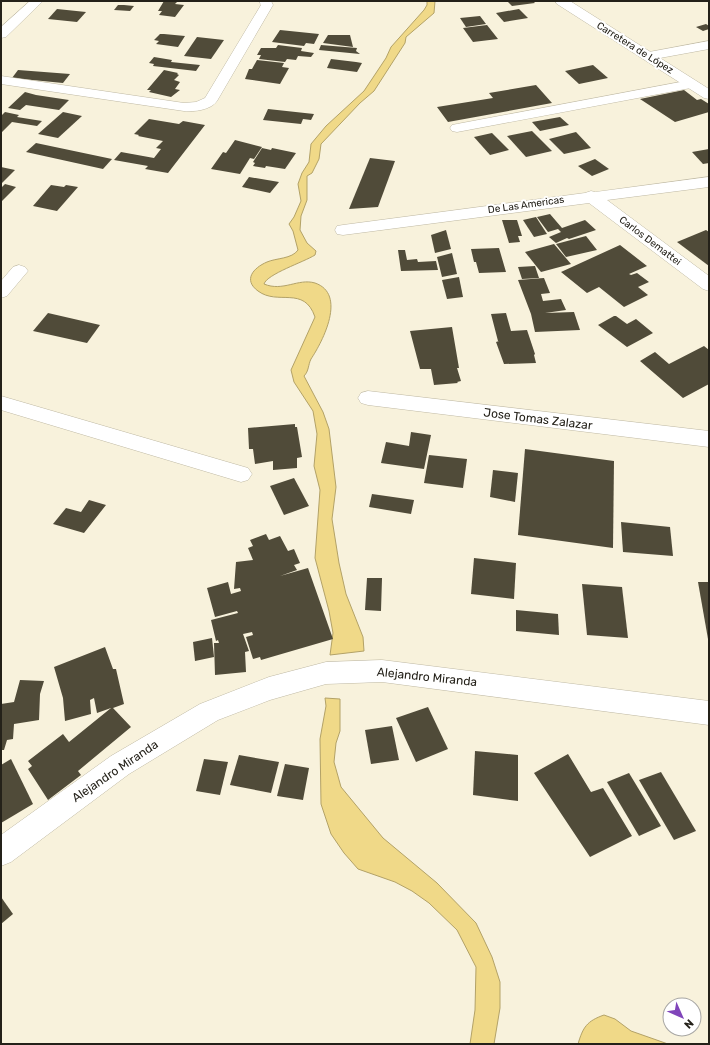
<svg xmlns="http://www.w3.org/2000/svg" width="710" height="1045" font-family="Rubik,sans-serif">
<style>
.water{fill:#f0d988;stroke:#b3a267}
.building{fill:#504b39}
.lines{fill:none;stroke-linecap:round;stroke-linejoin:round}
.minor-casing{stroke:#bfb9a4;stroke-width:1}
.major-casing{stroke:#bfb9a4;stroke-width:1}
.minor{fill:#fff;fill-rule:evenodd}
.major{fill:#fff;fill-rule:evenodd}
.labels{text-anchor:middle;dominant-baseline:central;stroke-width:4;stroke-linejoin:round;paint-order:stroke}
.far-street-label{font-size:10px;fill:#242119;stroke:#fff}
.street-label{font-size:12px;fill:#242119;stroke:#fff}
</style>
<rect width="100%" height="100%" fill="#f8f2dc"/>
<!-- water -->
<g class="water">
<path d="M427,1H435L434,13L406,37L405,43L374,91L360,103L321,144L319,159L312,173L307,176V200L301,216L300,230L307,243L316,251L315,255C304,262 267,274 264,284C283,292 298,278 315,283C347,294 323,341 311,359C308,365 309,371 304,376L323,412L329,429L336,487L332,519L339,563L346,594L363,637L364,651L330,655L333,633L329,611L315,558L320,490L314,466L317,434L313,411L294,382L291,370L315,317C304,285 278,306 258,291C243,280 253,268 267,262C276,258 292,259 298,250L293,231L289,224L294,217L301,201L298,184L302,173L309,162L311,144L326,126L364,91L386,58L391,47L424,10L427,5Z"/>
<polygon points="325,698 340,699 340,731 336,743 334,762 341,787 383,838 437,883 476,923 492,957 500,982 500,1008 494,1044 470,1044 475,1010 476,967 457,930 429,903 412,891 395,882 358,869 344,853 331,834 321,804 320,739 326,706"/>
<path d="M604,1015L615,1019L631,1031L668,1044H578C583,1027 587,1021 604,1015Z"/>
</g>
<!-- building -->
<g class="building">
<polygon points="164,1 177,2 175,4 184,5 175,17 159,15 162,11 158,11"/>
<polygon points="507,1 533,1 535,3 512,6"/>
<polygon points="118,5 124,5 134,6 130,11 114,10"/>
<polygon points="57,9 86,12 77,22 48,19"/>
<polygon points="519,9 528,18 504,22 496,13"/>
<polygon points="480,16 486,24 466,27 460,18"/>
<polygon points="706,24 709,26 709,29 703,31 696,27"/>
<polygon points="487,25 498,39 473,42 463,28"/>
<polygon points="280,30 319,34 314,44 306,43 304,46 272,42"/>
<polygon points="160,34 164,34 185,36 178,47 156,44 159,41 154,40"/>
<polygon points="328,35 350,35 353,47 323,43"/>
<polygon points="197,37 224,40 211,59 184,56"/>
<polygon points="278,45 302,48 301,51 314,53 311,57 298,56 296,60 287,59 285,62 259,59 261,55 257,55 261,48 276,48"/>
<polygon points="321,45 357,48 356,51 360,54 319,50"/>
<polygon points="154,57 172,60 171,62 200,65 196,71 153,66 154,64 149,63"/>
<polygon points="331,59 356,62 362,63 357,72 327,68"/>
<polygon points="257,60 284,63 282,67 289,68 280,84 245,79 249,69 252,69"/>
<polygon points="593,65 608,78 579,84 565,71"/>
<polygon points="18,70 70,74 63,83 12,78"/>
<polygon points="164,70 178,73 177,74 179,75 174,80 180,82 175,89 180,90 171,97 149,92 151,90 147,90"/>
<polygon points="536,85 552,103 448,122 437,107 493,98 489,93"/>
<polygon points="684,90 697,100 701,99 709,104 709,112 675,122 640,99"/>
<polygon points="25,92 36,95 69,100 59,110 26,105 20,110 8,108"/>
<polygon points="268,109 314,114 311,120 303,119 301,124 263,120"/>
<polygon points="5,112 19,115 17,117 42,121 37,126 12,122 1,133 1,116"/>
<polygon points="63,112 82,116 58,138 38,134"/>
<polygon points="560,117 569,125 540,131 532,122"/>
<polygon points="149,119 179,124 183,121 205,125 168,173 145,169 148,166 114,160 121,152 154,158 161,149 156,148 163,141 138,136 139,135 134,134"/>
<polygon points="532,131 552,151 526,157 507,136"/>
<polygon points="576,132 591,148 564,154 549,139"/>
<polygon points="492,133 509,150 490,155 474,137"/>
<polygon points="235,140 262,147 254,159 250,158 240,174 211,169 223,152 226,153"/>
<polygon points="36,143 112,159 103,169 26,152"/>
<polygon points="262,148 271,150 272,148 296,153 285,169 266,166 265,168 253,166 255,163 253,162"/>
<polygon points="709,149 709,163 703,164 692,152"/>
<polygon points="370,158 395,161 378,207 349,209"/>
<polygon points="595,159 609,169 592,176 578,166"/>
<polygon points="1,167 15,170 1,184"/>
<polygon points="249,177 279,182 270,193 242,187"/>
<polygon points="5,184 16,187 1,202 1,188"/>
<polygon points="51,185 64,187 66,185 78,187 57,211 33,206"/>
<polygon points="550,214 562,228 585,220 596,230 569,239 567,238 556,243 549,237 561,232 558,229 548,232 537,217"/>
<polygon points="536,217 547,234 534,237 523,220"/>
<polygon points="502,220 517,220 522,236 518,236 520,242 509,243"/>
<polygon points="446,230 451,249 435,253 431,235"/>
<polygon points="706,230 709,232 709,266 677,242"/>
<polygon points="586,236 597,250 566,257 556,244"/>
<polygon points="554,244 571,264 541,272 525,252"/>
<polygon points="620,245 647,266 629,274 631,275 637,273 649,282 638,287 648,295 624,307 599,287 587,293 561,272"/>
<polygon points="499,248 506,272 479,273 476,262 474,262 471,249"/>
<polygon points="398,250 405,250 407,260 417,259 418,262 436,261 438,270 401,271"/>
<polygon points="452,253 457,274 442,277 437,257"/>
<polygon points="535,266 539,278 522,279 518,267"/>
<polygon points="459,277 463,297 447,299 442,280"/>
<polygon points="544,278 550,293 541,294 543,301 561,299 566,310 545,313 574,312 580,330 535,332 531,314 518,280"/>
<polygon points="48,313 100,325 87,343 33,331"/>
<polygon points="506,313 511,331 527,330 535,354 534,355 536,363 504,364 496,342 499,341 498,341 491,314"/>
<polygon points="614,316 616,316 627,324 636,319 653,333 627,347 598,325"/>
<polygon points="452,327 459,368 457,368 461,381 457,382 458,383 434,385 431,369 420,369 410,331"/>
<polygon points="704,346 709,350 709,384 683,398 640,361 655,352 669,364"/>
<polygon points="295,424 295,427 297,427 302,457 297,458 297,468 273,470 273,461 255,464 253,449 249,449 248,428"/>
<polygon points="411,432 431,435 424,469 381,463 386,442 409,446"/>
<polygon points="525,449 614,461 613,548 518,535"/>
<polygon points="429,455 467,459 463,488 424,483"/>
<polygon points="493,470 518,473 515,502 490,497"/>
<polygon points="294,478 309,506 284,515 270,486"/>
<polygon points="372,494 414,500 411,514 369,507"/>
<polygon points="89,500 106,505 84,533 53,524 66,508 81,512"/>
<polygon points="621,522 670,527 673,556 623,552"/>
<polygon points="266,534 269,540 280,536 288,551 294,549 300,563 294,565 297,570 280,576 308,568 333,639 261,660 260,657 253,659 246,637 253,635 252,632 243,634 249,651 245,652 246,672 215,675 214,643 219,643 218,640 216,641 211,620 238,613 237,611 215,617 207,588 228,582 231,594 241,591 240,588 234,589 236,562 253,560 248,548 253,546 250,540"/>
<polygon points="474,558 516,563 514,599 471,594"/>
<polygon points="367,578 382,578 381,611 365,610"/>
<polygon points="698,582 709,582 709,640 708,639"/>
<polygon points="582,584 622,587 628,638 587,635"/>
<polygon points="516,610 558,614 559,635 516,631"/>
<polygon points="212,638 214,657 195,661 193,642"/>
<polygon points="105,647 113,669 116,669 124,704 113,708 131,727 78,771 81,775 48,800 28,769 32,766 28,761 63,734 69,742 111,708 97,713 94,698 90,700 91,714 65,721 63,698 54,667"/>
<polygon points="20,680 44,681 40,694 39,720 14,724 13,739 7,740 4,750 1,750 1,704 14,702"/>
<polygon points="428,707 448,749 416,762 396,718"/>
<polygon points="392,726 399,760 371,764 365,730"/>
<polygon points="475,751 518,755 518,801 473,795"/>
<polygon points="568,754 591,792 603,788 632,836 590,857 534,773"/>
<polygon points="239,755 279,762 271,793 230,785"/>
<polygon points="11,759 33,804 1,823 1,765"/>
<polygon points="204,759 228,762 220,795 196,791"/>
<polygon points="285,764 309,768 303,800 277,796"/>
<polygon points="661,772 696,831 674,840 639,780"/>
<polygon points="629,773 661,826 639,836 607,782"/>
<polygon points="1,897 13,914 1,924"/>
</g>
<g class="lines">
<defs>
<g id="minor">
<polygon points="30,1 43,1 6,37 1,38 1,27"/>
<path d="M259,1H271L273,5L217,101C211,110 194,112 184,111L1,84V76L184,103L196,102L205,98L261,5Z"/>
<polygon points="709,41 709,49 649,60 644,59 642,56 644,53 649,52"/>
<polygon points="691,80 696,81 698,84 696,87 457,132 452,131 450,128 452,125 457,124"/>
<polygon points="709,177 709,187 607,200 709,276 709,291 703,289 589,203 343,235 337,234 335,230 337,226 343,225 585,193 591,191 595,192"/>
<polygon points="19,265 25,267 28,271 7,296 1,298 1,281 13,267"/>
<polygon points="368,391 709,431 709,447 368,405 361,403 358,398 361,393"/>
<polygon points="1,396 241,466 248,468 252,474 248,480 241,482 1,410"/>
<polygon points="382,660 709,701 709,725 382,682 326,684 270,700 218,720 129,774 11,862 1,866 1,835 111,756 200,704 269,677 326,662"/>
</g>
<polygon id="major" points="555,1 570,1 709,89 709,99 704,98 557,4"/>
</defs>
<!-- minor casing -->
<use href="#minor" class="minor-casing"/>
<!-- major casing -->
<use href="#major" class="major-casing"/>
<!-- minor -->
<use href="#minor" class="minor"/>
<!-- major -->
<use href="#major" class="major"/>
</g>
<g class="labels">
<!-- far-street labels -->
<g class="far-street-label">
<text transform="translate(635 48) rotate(32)">Carretera de López</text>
<text transform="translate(526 205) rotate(-8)">De Las Americas</text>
<text transform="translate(650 241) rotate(37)">Carlos Demattei</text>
</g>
<!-- street labels -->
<g class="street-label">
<text transform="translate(538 419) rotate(7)">Jose Tomas Zalazar</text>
<text transform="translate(427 677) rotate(6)">Alejandro Miranda</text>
<text transform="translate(115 771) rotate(-34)">Alejandro Miranda</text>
</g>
</g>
<!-- border -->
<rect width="710" height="1045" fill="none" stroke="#242119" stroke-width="4"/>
<!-- north arrow -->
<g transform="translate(682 1017) rotate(135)"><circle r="19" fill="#ffffff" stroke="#a7a6a3"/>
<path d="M0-3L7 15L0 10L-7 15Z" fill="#8045ba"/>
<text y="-6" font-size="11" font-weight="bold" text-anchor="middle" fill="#242119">N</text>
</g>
</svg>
